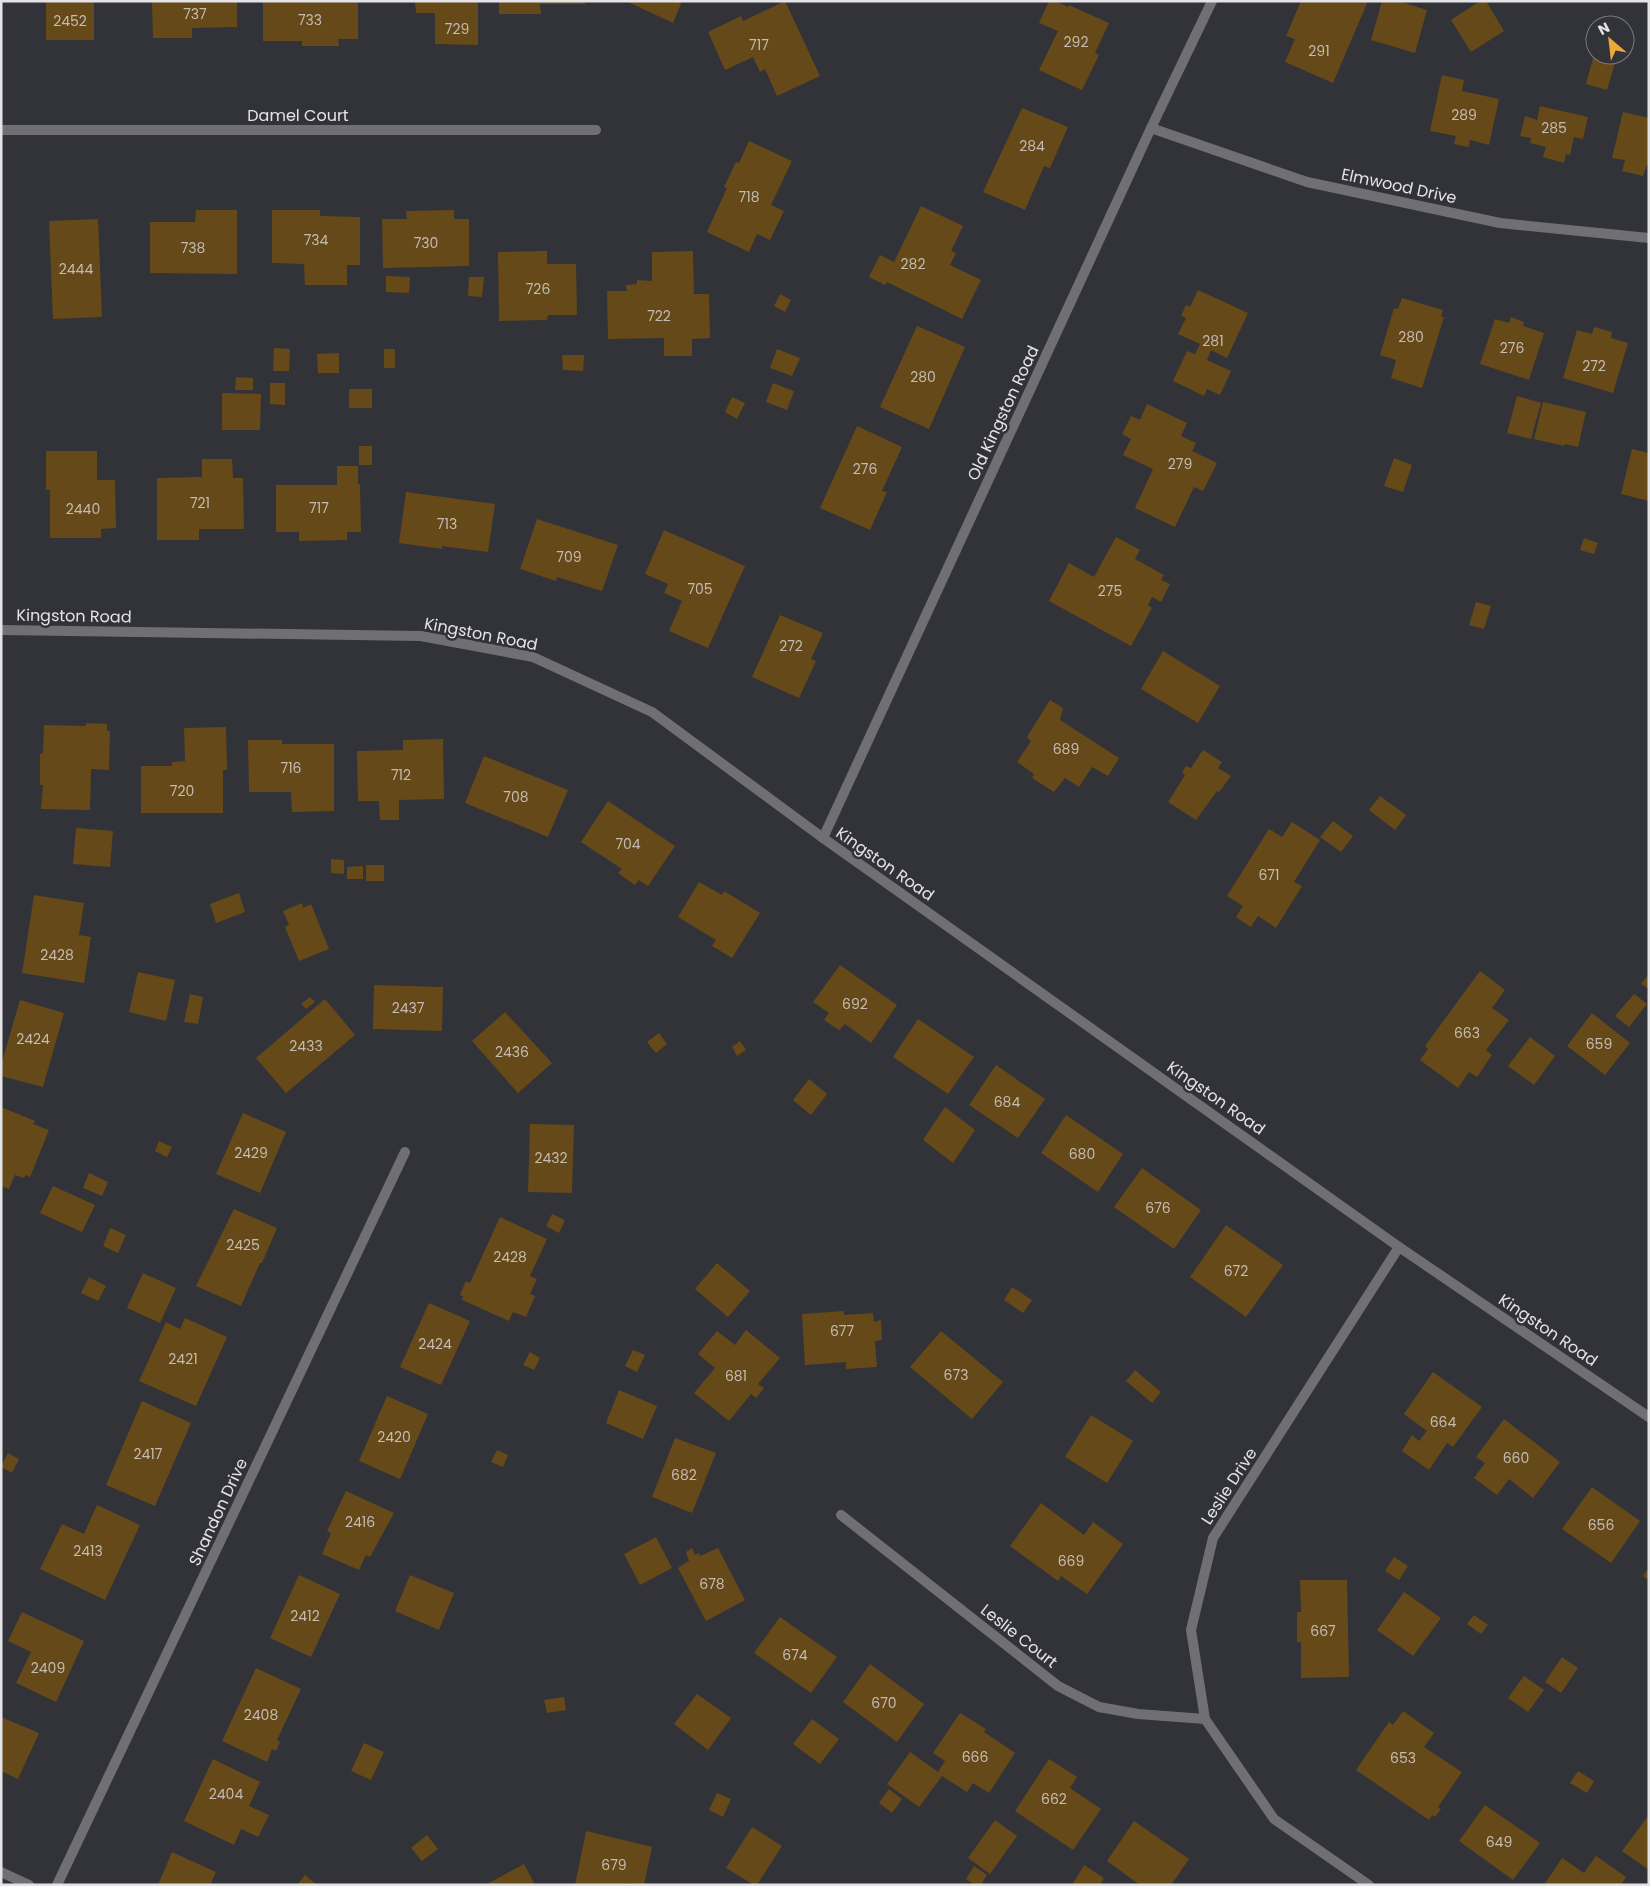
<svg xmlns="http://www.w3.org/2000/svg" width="1650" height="1886" font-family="Poppins,sans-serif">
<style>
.building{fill:#664918}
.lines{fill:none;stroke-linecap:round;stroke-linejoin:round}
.minor{stroke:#707074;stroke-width:10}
.labels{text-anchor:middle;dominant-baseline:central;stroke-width:5;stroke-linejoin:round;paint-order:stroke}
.number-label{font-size:14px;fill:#c4bcb4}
.street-label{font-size:16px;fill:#e3e3e8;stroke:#323239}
</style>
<rect width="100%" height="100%" fill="#323239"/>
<!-- building -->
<g class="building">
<rect x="46" y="1" width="48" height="39"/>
<polygon points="152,1 237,1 237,27 192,28 192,38 153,38"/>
<polygon points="263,1 358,1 358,39 338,39 339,46 302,46 302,41 263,41"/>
<polygon points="415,1 478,1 478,45 435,44 435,13 416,13"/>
<polygon points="499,1 585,1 585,4 540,4 541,14 499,14"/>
<polygon points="626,1 682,1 673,23"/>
<polygon points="785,1 820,76 777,96 765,69 760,72 753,57 725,70 708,32 741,16 743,21"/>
<polygon points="1049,1 1055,1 1068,7 1069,5 1109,23 1095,53 1099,55 1082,90 1039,70 1058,31 1039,23"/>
<polygon points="1301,1 1368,1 1333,83 1285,62 1295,39 1286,36"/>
<polygon points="1382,1 1398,1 1427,10 1415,53 1371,40"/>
<polygon points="1480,1 1486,1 1504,31 1471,52 1451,20"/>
<polygon points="1594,55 1616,60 1607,90 1586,84"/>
<polygon points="1442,75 1464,80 1462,91 1499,99 1489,145 1470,140 1469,147 1463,146 1454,144 1456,136 1430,131"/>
<polygon points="1540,106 1588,117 1583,139 1574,137 1570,155 1566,154 1564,163 1543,157 1546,147 1530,143 1531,138 1520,136 1525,116 1537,120"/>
<polygon points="1022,108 1068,127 1050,168 1044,166 1025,210 983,192"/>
<polygon points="1623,112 1649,118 1649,165 1647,165 1643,176 1622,171 1625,160 1612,158"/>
<polygon points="749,141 792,161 771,205 784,211 770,240 757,234 749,252 707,232 727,188 724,187 736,162 739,163"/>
<polygon points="921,206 963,226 951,251 956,253 950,265 981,280 962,319 887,282 885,285 869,277 880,255 894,262"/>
<polygon points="196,210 237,210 237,274 150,273 150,222 195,222"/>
<polygon points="272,210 320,210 320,216 360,217 360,265 347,265 347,285 305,285 304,264 272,263"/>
<polygon points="454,210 454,219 469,219 469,266 383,268 382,219 407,219 406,211"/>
<polygon points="98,219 102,317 53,319 49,221"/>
<polygon points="547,251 547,264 576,264 577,315 548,315 547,320 499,321 498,252"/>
<polygon points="693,251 694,294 709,294 710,338 692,339 692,356 664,356 664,338 608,339 607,291 627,291 626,285 637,284 637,280 652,281 652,252"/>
<polygon points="386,276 410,277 409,293 386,292"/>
<polygon points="469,277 484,277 482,297 468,296"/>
<polygon points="1198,290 1248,313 1227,358 1211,350 1207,360 1231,371 1220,395 1207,389 1204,396 1173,381 1187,351 1195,354 1200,344 1178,334 1186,318 1181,316 1186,305 1190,307"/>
<polygon points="780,294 791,300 785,312 774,306"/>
<polygon points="1402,298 1443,310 1441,317 1444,317 1422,388 1391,378 1396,360 1380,355 1394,308 1398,309"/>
<polygon points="1511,317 1524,322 1523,326 1544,333 1529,380 1480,364 1495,319 1509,323"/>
<polygon points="917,326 965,347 929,429 880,407"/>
<polygon points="1594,327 1612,332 1611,338 1628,343 1613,393 1563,378 1577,330 1592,334"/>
<polygon points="274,348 290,349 289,371 273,371"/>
<rect x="384" y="349" width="11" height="19"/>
<polygon points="777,349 800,358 792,376 770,368"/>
<polygon points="339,353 339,373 318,373 317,354"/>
<polygon points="562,355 584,355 583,371 563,370"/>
<polygon points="236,377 253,378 253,390 235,390"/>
<polygon points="270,383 285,383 285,405 270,404"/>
<polygon points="773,383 794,391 787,410 766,402"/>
<rect x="349" y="389" width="23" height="19"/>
<polygon points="222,393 261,394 260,430 222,430"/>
<polygon points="1517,396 1541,403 1531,439 1507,433"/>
<polygon points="732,397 745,403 737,419 725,412"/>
<polygon points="1543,402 1586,412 1578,447 1565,444 1564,446 1534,439"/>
<polygon points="1147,404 1187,423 1181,436 1196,443 1192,451 1217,463 1203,491 1194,487 1175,527 1135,508 1153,469 1123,455 1131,439 1122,434 1131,416 1140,420"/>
<polygon points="857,426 902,447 882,491 887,492 870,530 820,508"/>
<rect x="359" y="446" width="13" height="19"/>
<polygon points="1632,449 1649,453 1649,501 1621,494"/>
<polygon points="46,451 97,451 97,480 115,480 116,528 101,529 101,538 50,538 50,490 46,490"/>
<polygon points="1394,458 1412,465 1403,492 1384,486"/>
<polygon points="202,459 232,459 233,478 243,478 244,529 199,529 199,540 157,540 157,478 202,477"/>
<polygon points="337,466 358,466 358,484 360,484 361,532 347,532 347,540 299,541 299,532 276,532 276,485 337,485"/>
<polygon points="406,492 495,504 488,552 442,546 442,549 399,543"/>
<polygon points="537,519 618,545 602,591 557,577 556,581 520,569"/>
<polygon points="664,530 745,566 708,648 669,631 682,601 664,593 668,584 645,574"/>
<polygon points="1116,537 1140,550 1135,559 1164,575 1161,580 1170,584 1161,602 1152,597 1148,605 1152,608 1131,646 1049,601 1069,563 1094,577"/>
<polygon points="1584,538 1598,543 1594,554 1580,550"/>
<polygon points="1476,602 1491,606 1484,629 1469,625"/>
<polygon points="780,615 823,633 811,659 816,661 799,698 752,677"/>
<polygon points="1163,651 1220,686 1198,723 1141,689"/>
<polygon points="1050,700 1063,708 1060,720 1119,758 1108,776 1092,767 1079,787 1065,778 1054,792 1032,778 1034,774 1017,762 1031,741 1027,737"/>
<polygon points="86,723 107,724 107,731 110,731 109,770 91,769 90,810 41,809 43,785 40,785 40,754 43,753 44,725 86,726"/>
<polygon points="226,727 227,770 223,770 223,813 141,813 141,766 172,766 172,762 185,761 184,728"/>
<polygon points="443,739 444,799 399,800 399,820 380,820 379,801 358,801 357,751 403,750 403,740"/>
<polygon points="248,740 282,740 282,744 334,744 334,811 292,812 291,792 249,792"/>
<polygon points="1203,750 1222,762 1218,768 1231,776 1219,792 1217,791 1196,820 1168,802 1185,775 1182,772 1186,766 1191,768"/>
<polygon points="484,756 568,790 548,837 465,803"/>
<polygon points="1380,796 1406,815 1395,830 1369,810"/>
<polygon points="608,801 675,846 648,886 639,880 635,885 618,873 622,869 581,842"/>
<polygon points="1333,821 1353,836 1341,852 1320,837"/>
<polygon points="1292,822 1320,840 1294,882 1302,886 1276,928 1258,916 1251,927 1236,917 1243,906 1227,896 1269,829 1282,837"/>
<polygon points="76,828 113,831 110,867 73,864"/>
<polygon points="331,859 344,860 344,874 331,873"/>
<rect x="366" y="865" width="18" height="16"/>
<polygon points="363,866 363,879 347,879 347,867"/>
<polygon points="699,882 722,895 724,891 760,913 732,958 712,946 716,940 678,917"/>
<polygon points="239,893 245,912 216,923 210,904"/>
<polygon points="34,895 84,903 79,935 91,937 84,983 22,973"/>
<polygon points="302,903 303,908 311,904 329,949 299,961 285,927 289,925 283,911"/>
<polygon points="840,965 897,1005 871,1043 845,1024 839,1030 824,1020 829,1013 813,1002"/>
<polygon points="1480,971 1505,990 1492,1008 1509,1020 1486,1050 1492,1055 1477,1077 1469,1072 1458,1088 1420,1060 1428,1049 1425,1046"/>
<polygon points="138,972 175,980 166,1021 129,1012"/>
<polygon points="1649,974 1649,989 1641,984"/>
<polygon points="374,985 443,987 442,1031 373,1029"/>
<polygon points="190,994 203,997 198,1024 184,1022"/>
<polygon points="1634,994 1647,1004 1629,1027 1615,1016"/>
<polygon points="310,997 315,1002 306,1009 301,1004"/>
<polygon points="325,999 355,1035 286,1093 256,1058"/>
<polygon points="20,1000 64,1013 43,1087 1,1076 1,1065"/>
<polygon points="505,1012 552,1063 518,1093 472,1041"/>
<polygon points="1592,1013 1630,1043 1605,1075 1567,1046"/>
<polygon points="918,1019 974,1057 948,1094 893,1057"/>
<polygon points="659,1033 667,1044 656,1053 647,1042"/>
<polygon points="1530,1037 1555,1056 1534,1085 1508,1066"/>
<polygon points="740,1041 746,1050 737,1056 732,1047"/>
<polygon points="996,1065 1045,1099 1018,1138 969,1105"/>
<polygon points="809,1079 827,1094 811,1115 793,1100"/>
<polygon points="1,1107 35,1121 33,1124 49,1130 30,1177 26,1175 24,1178 15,1175 9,1189 1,1186"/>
<polygon points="945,1107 975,1130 953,1163 923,1140"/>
<polygon points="243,1113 286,1132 260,1193 216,1174"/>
<polygon points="1066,1115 1123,1154 1098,1192 1041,1153"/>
<polygon points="530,1124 574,1125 572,1193 528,1192"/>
<polygon points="159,1141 172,1147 167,1157 155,1151"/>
<polygon points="1142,1168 1201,1210 1174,1249 1114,1207"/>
<polygon points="89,1173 108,1182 102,1196 83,1188"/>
<polygon points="53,1186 95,1205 82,1232 40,1213"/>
<polygon points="234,1209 277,1228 262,1263 260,1263 241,1306 196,1286"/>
<polygon points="552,1214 565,1220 559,1233 546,1226"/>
<polygon points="500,1217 547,1239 530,1276 537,1279 530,1294 535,1296 526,1317 513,1312 509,1321 462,1300 463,1296 460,1295 466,1281 470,1283"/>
<polygon points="1226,1225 1283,1265 1246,1317 1190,1277"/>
<polygon points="110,1228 126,1235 118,1253 103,1246"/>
<polygon points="717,1263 750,1291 728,1317 695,1289"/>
<polygon points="143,1273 176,1288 160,1323 127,1308"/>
<polygon points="89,1277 106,1286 98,1301 81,1293"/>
<polygon points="1012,1287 1032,1300 1023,1313 1004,1300"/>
<polygon points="429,1303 470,1321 441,1385 400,1367"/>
<polygon points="844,1311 844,1315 873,1313 874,1322 881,1320 882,1340 875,1341 877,1367 846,1369 846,1362 805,1365 802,1314"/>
<polygon points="185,1318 227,1337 196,1406 139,1381 166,1322 180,1329"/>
<polygon points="746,1330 780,1358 758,1384 764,1388 756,1398 751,1394 729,1421 694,1393 715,1368 698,1354 717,1331 735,1345"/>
<polygon points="941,1331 1003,1382 972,1419 910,1367"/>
<polygon points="633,1350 645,1355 637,1372 625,1366"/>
<polygon points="530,1352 540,1358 534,1370 523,1365"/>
<polygon points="1135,1370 1161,1392 1152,1403 1126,1381"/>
<polygon points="1433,1372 1482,1407 1453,1447 1447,1443 1429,1470 1402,1451 1412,1435 1419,1441 1427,1431 1404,1414"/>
<polygon points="619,1390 657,1406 643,1439 606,1423"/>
<polygon points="387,1396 428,1414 400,1479 359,1461"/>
<polygon points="142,1401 191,1423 155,1506 106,1485"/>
<polygon points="1091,1415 1133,1441 1107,1483 1065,1457"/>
<polygon points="1504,1419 1560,1462 1533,1498 1509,1479 1497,1495 1474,1478 1485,1463 1476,1457"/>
<polygon points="675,1438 716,1453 692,1513 652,1497"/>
<polygon points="497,1450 508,1455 503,1467 491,1462"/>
<polygon points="8,1453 19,1459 12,1473 1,1467"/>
<polygon points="1592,1487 1640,1521 1611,1563 1562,1529"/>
<polygon points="346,1491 394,1513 370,1557 366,1555 359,1570 322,1554 331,1533 327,1531"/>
<polygon points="1041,1503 1084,1535 1093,1522 1123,1544 1087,1594 1061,1576 1058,1581 1010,1546"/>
<polygon points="97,1505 140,1525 105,1600 40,1569 62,1524 84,1534"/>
<polygon points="656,1537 672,1568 640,1585 624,1554"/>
<polygon points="692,1548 695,1555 699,1553 700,1556 718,1548 745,1600 706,1621 678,1568 689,1561 686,1552"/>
<polygon points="1394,1557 1408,1566 1399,1580 1385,1571"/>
<polygon points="1649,1567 1649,1580 1643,1576"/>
<polygon points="299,1575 340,1594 311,1657 270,1638"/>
<polygon points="410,1575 454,1593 439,1630 395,1611"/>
<polygon points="1300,1580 1347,1580 1349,1677 1301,1678 1301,1642 1297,1642 1297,1612 1301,1612"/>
<polygon points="1404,1592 1441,1618 1413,1656 1377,1630"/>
<polygon points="22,1612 84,1641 56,1702 16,1683 31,1652 8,1641"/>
<polygon points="1474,1615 1488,1625 1481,1634 1467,1624"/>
<polygon points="780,1617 837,1657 811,1693 754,1653"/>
<polygon points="1562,1657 1578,1668 1561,1693 1545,1682"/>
<polygon points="870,1664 924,1704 897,1742 843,1702"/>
<polygon points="256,1668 301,1689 277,1740 280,1742 276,1751 272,1749 267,1762 222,1741"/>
<polygon points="1524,1676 1544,1690 1528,1712 1508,1698"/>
<polygon points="697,1694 731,1718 708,1750 674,1724"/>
<polygon points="564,1697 566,1710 547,1713 544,1700"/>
<polygon points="1403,1711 1434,1733 1424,1747 1462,1772 1438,1807 1441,1809 1435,1817 1432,1815 1429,1820 1356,1770 1389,1722 1393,1725"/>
<polygon points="960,1713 986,1729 984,1732 1015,1753 989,1793 973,1783 967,1792 942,1776 919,1807 887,1784 910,1752 938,1772 945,1761 933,1753"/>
<polygon points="1,1717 39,1733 18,1779 1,1771"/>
<polygon points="812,1719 839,1739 820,1764 793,1744"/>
<polygon points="364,1743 384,1752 371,1780 351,1771"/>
<polygon points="213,1759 260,1782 249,1806 269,1815 258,1837 241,1829 234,1845 184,1821"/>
<polygon points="1049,1759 1077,1777 1070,1788 1101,1809 1073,1850 1015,1811"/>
<polygon points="1578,1771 1594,1781 1587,1793 1570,1783"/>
<polygon points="889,1789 902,1799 892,1813 879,1803"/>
<polygon points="717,1793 731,1799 723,1817 709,1810"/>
<polygon points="1485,1805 1540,1843 1513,1880 1459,1841"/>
<polygon points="1649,1815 1649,1870 1622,1851"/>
<polygon points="995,1820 1017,1836 990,1874 968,1858"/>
<polygon points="1134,1821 1189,1859 1171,1885 1140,1885 1107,1861"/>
<polygon points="752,1827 782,1846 757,1885 754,1885 726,1868"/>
<polygon points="586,1831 652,1847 644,1885 625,1883 625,1885 575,1885"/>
<polygon points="427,1835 438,1849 422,1861 411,1848"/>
<polygon points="172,1852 216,1872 210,1885 158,1885"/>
<polygon points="1596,1856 1626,1877 1621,1885 1544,1885 1562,1858 1584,1873"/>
<polygon points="524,1864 535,1885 485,1885"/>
<polygon points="1084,1865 1104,1878 1100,1885 1072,1885"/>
<polygon points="974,1866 987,1875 981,1885 975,1885 966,1879"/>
<polygon points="305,1875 317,1885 297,1885"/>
</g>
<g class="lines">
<!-- minor -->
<g class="minor">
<polyline points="1151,128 1307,182 1500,223 1649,238"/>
<polyline points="1,130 596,130"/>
<polyline points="1,630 421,636 533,657 652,712 823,838 1399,1247 1649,1417"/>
<polyline points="823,838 1151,128 1212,1"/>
<polyline points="841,1515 1058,1686 1099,1707 1138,1714 1205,1719"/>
<polyline points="1,1872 29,1885"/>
<polyline points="57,1885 405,1152"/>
<polyline points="1369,1885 1274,1819 1205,1719 1191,1630 1213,1538 1399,1247"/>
</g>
</g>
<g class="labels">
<!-- number labels -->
<g class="number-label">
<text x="195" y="14">737</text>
<text x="310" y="20">733</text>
<text x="70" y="21">2452</text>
<text x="457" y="29">729</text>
<text x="1076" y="42">292</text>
<text x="759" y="45">717</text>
<text x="1319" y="51">291</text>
<text x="1464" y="115">289</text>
<text x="1554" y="128">285</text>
<text x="1032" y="146">284</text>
<text x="749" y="197">718</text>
<text x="316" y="240">734</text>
<text x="426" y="243">730</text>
<text x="193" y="248">738</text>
<text x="913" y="264">282</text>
<text x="76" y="269">2444</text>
<text x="538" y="289">726</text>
<text x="659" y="316">722</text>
<text x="1411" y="337">280</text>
<text x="1213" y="341">281</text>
<text x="1512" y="348">276</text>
<text x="1594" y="366">272</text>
<text x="923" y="377">280</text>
<text x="1180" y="464">279</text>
<text x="865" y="469">276</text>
<text x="200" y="503">721</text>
<text x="319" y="508">717</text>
<text x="83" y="509">2440</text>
<text x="447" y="524">713</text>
<text x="569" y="557">709</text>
<text x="700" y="589">705</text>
<text x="1110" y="591">275</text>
<text x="791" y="646">272</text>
<text x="1066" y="749">689</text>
<text x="291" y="768">716</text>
<text x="401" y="775">712</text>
<text x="182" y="791">720</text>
<text x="516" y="797">708</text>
<text x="628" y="844">704</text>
<text x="1269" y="875">671</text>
<text x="57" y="955">2428</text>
<text x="855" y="1004">692</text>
<text x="408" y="1008">2437</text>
<text x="1467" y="1033">663</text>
<text x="33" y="1039">2424</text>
<text x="1599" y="1044">659</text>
<text x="306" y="1046">2433</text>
<text x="512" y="1052">2436</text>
<text x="1007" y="1102">684</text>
<text x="251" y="1153">2429</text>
<text x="1082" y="1154">680</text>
<text x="551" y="1158">2432</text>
<text x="1158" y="1208">676</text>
<text x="243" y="1245">2425</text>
<text x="510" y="1257">2428</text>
<text x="1236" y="1271">672</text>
<text x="842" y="1331">677</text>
<text x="435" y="1344">2424</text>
<text x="183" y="1359">2421</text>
<text x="956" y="1375">673</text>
<text x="736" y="1376">681</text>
<text x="1443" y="1422">664</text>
<text x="394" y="1437">2420</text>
<text x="148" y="1454">2417</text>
<text x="1516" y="1458">660</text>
<text x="684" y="1475">682</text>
<text x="360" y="1522">2416</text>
<text x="1601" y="1525">656</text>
<text x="88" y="1551">2413</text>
<text x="1071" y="1561">669</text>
<text x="712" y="1584">678</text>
<text x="305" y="1616">2412</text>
<text x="1323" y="1631">667</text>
<text x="795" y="1655">674</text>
<text x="48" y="1668">2409</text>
<text x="884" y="1703">670</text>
<text x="261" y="1715">2408</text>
<text x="975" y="1757">666</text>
<text x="1403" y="1758">653</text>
<text x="226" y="1794">2404</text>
<text x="1054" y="1799">662</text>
<text x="1499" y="1842">649</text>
<text x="614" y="1865">679</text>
</g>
<!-- street labels -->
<g class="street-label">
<text x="298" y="115">Damel Court</text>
<text transform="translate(1399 186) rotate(12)">Elmwood Drive</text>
<text transform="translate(1003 413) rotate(-65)">Old Kingston Road</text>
<text transform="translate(74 616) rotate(1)">Kingston Road</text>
<text transform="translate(481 634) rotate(11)">Kingston Road</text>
<text transform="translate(885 864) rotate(35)">Kingston Road</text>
<text transform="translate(1216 1098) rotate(35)">Kingston Road</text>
<text transform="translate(1548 1330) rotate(34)">Kingston Road</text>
<text transform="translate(1229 1486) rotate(-57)">Leslie Drive</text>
<text transform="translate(218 1512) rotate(-65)">Shandon Drive</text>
<text transform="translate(1019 1636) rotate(38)">Leslie Court</text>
</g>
</g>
<!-- border -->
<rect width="1650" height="1886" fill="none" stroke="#e3e3e8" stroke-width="5"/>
<!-- north arrow -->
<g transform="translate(1610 40) rotate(332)"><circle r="24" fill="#323239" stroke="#79797f"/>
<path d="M0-4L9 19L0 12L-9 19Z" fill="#eaaa39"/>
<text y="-8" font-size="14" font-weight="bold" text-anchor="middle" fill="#e3e3e8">N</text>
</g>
</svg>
